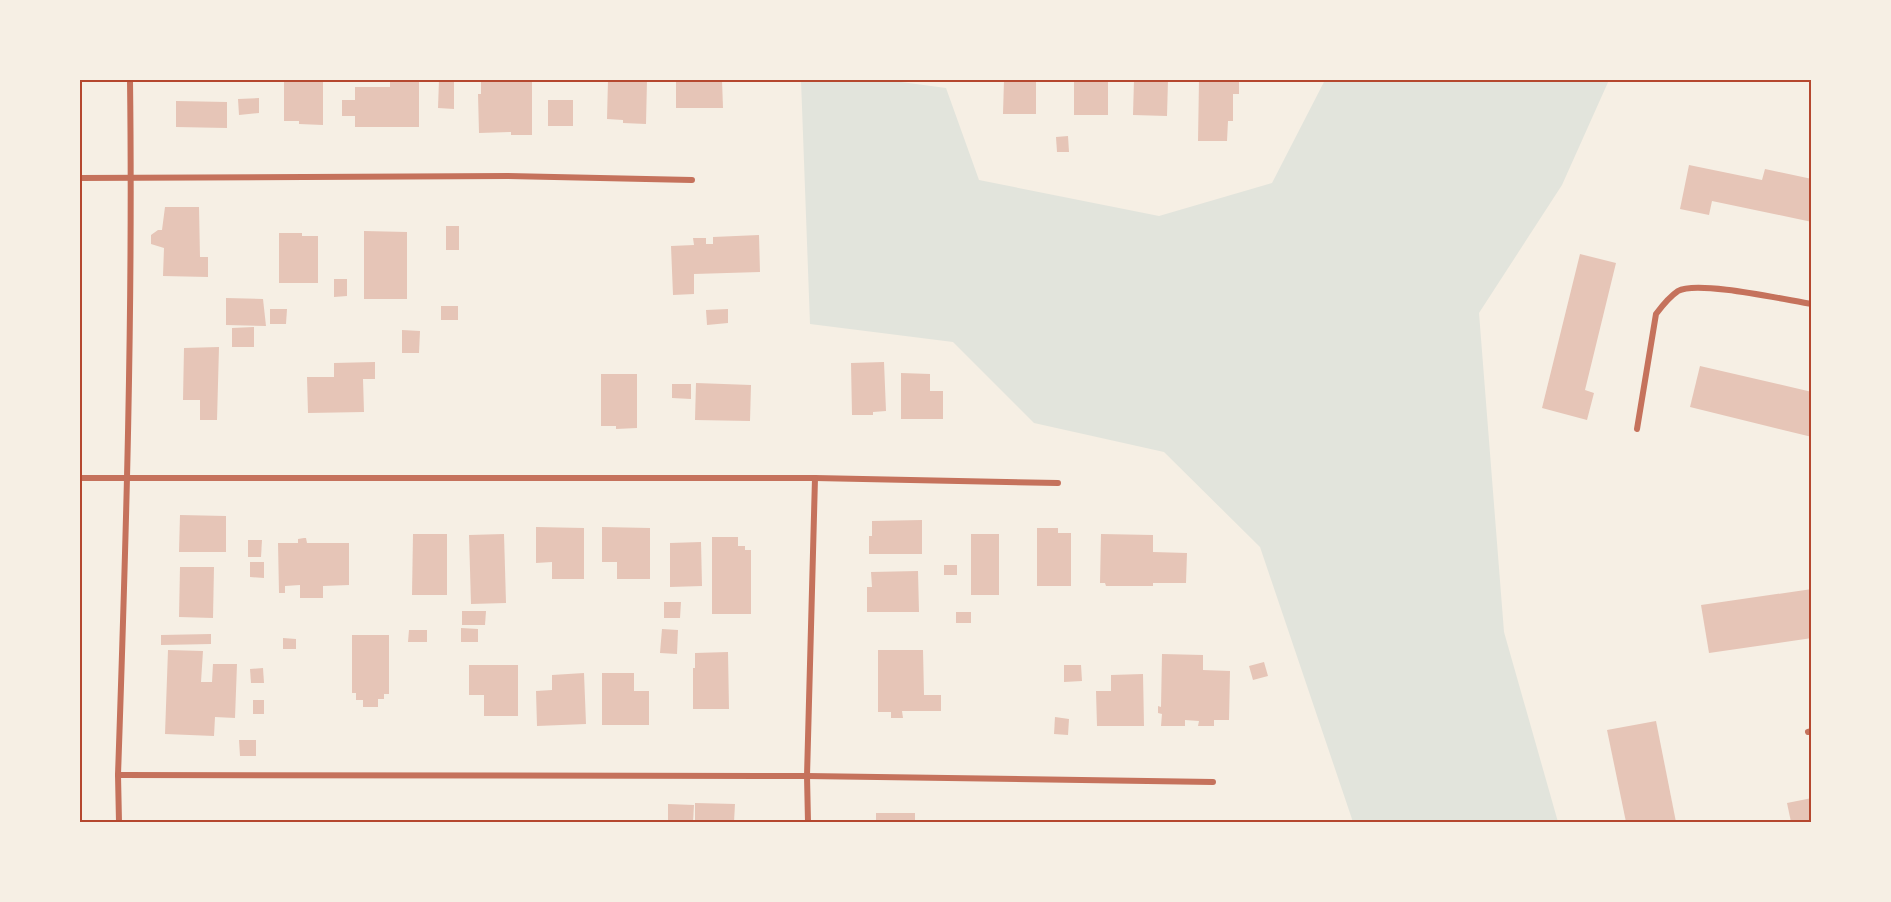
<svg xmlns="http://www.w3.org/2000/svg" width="1891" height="902" font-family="Cabin,sans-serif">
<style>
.green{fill:#e2e4dc}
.building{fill:#e6c5b7}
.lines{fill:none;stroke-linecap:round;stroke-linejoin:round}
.minor{stroke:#c5725c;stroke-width:6}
.neatline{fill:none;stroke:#b5482f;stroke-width:2}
</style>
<rect width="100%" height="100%" fill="#f6efe4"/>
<!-- green -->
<polygon class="green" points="801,80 886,80 946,88 979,180 1159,216 1272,183 1325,80 1609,80 1562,185 1479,313 1504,632 1558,822 1353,822 1260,547 1164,452 1034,423 953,342 810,324"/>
<!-- building -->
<g class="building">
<polygon points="284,80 323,80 323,125 299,124 299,121 284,121"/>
<polygon points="390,80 419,80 419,127 355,127 355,116 342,116 342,100 355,100 355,87 390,87"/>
<polygon points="439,80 454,80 454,109 438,108"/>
<polygon points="481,80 532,80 532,135 511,135 511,132 479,133 478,94 481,94"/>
<polygon points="608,80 647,80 646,124 623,123 623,120 607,119"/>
<polygon points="676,80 722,80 723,108 676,108"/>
<polygon points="1004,80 1036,80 1036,114 1003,114"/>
<rect x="1074" y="80" width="34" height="35"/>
<polygon points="1134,80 1168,80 1167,116 1133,115"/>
<polygon points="1199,80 1239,80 1239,94 1233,94 1233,121 1228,121 1227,141 1198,141"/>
<polygon points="259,98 259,113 239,115 238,99"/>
<rect x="548" y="100" width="25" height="26"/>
<polygon points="176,101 227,102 227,128 176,127"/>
<polygon points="1068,136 1069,152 1057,152 1056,137"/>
<polygon points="1689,165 1762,180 1765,169 1812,179 1812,222 1712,201 1709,215 1680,209"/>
<polygon points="165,207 199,207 200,257 208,257 208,277 163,276 164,248 151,244 151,235 158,230 162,230"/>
<rect x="446" y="226" width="13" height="24"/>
<polygon points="364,231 407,232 407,299 364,299"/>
<polygon points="279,233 302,233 302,236 318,236 318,283 279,283"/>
<polygon points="759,235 760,272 694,274 694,294 673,295 671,246 694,245 693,238 706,238 706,244 713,244 713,237"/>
<polygon points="1580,254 1616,263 1585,390 1594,393 1587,420 1542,408"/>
<polygon points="334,279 347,279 347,296 334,297"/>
<polygon points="226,298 263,299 266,326 226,325"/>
<rect x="441" y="306" width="17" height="14"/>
<polygon points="270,309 287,309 286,324 270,324"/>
<polygon points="728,309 728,323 707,325 706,310"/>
<polygon points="254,327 254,347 232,347 232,328"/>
<polygon points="402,330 420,331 419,353 402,353"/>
<polygon points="219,347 217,420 200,420 200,400 183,400 184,348"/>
<polygon points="375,362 375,379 363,379 364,412 308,413 307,377 334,377 334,363"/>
<polygon points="884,362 886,411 873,412 873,415 852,415 851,363"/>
<polygon points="1700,366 1812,392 1812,437 1690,407"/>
<polygon points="901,373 930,374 930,391 943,391 943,419 901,419"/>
<polygon points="601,374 637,374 637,428 616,429 616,426 601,426"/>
<polygon points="696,383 751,385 750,421 695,420"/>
<polygon points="672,384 691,384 691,399 672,398"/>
<polygon points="180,515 226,516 226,552 179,552"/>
<polygon points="922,520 922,554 869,554 869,536 872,536 872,521"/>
<polygon points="536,527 584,528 584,579 552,579 552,562 536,563"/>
<polygon points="602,527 650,528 650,579 617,579 617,562 602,562"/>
<polygon points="1037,528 1058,528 1058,533 1071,533 1071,586 1037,586"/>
<polygon points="413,534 447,534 447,595 412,595"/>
<polygon points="504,534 506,603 471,604 469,535"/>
<rect x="971" y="534" width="28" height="61"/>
<polygon points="1101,534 1153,535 1153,552 1187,553 1186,583 1153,583 1153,586 1106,586 1105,583 1100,583"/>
<polygon points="712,537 738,537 738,546 745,546 745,550 751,550 751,614 712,614"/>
<polygon points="304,538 306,538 307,543 349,543 349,585 323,586 323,598 300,598 300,585 285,586 285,593 279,593 278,543 298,543 298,539"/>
<polygon points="248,540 262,540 261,557 248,557"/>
<polygon points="701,542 702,586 670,587 670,543"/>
<polygon points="250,562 264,562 264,578 250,577"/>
<rect x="944" y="565" width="13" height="10"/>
<polygon points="180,567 214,567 213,618 179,617"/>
<polygon points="918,571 919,612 867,612 867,587 872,587 871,572"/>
<polygon points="1812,589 1812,638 1709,653 1701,605"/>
<polygon points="664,602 681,602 680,618 664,618"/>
<polygon points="462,611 486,611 485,625 462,625"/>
<rect x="956" y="612" width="15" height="11"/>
<polygon points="461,628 478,629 478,642 461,642"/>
<polygon points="662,629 678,630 677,654 660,653"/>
<polygon points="409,630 427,630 427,642 408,642"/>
<polygon points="211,634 211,644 161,645 161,635"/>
<polygon points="352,635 389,635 389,694 384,694 384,699 378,699 378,707 363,707 363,700 356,700 356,693 352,693"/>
<polygon points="283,638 296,639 296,649 283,649"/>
<polygon points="168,650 203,651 201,682 212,682 213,664 237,664 235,718 215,717 214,736 165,734"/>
<polygon points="878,650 923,650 924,695 941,695 941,711 902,711 903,718 891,718 891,712 878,712"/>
<polygon points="728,652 729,709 693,709 693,668 695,668 695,653"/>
<polygon points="1162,654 1203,655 1203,670 1230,671 1229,720 1214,720 1214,726 1198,726 1199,721 1185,720 1185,726 1161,726 1162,714 1158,713 1158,706 1161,707"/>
<polygon points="1264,662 1268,676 1253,680 1249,666"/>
<polygon points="469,665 518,665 518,716 484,716 484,695 469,695"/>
<polygon points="1064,665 1081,665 1082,681 1064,682"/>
<polygon points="263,668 264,683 251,683 250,669"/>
<polygon points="584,673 586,724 537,726 536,691 552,690 552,675"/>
<polygon points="602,673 634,673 634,691 649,691 649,725 602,725"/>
<polygon points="1143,674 1144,726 1097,726 1096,691 1111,691 1111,675"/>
<rect x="253" y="700" width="11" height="14"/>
<polygon points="1055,717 1069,719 1068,735 1054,734"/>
<polygon points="1656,721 1676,822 1626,822 1607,730"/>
<polygon points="239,740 256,740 256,756 240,756"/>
<polygon points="1812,798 1812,822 1791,822 1787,803"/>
<polygon points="695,803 735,804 734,822 695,822"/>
<polygon points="668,804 694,805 693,822 668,822"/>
<rect x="876" y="813" width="39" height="9"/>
</g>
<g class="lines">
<!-- minor -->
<g class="minor">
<polyline points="80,178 508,176 692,180"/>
<path d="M1637,429L1656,314C1662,306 1669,297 1678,291C1697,280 1786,300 1812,304"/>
<polyline points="80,478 815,478 1058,483"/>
<polyline points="1808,732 1812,731"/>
<polyline points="118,775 807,776 1213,782"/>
<path d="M119,822L118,775C126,543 133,311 130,80"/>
<polyline points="808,822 807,776 815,478"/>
</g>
</g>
<!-- border -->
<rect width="1891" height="902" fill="none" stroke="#f6efe4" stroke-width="162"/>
<rect x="81" y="81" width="1729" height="740" class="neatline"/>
</svg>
